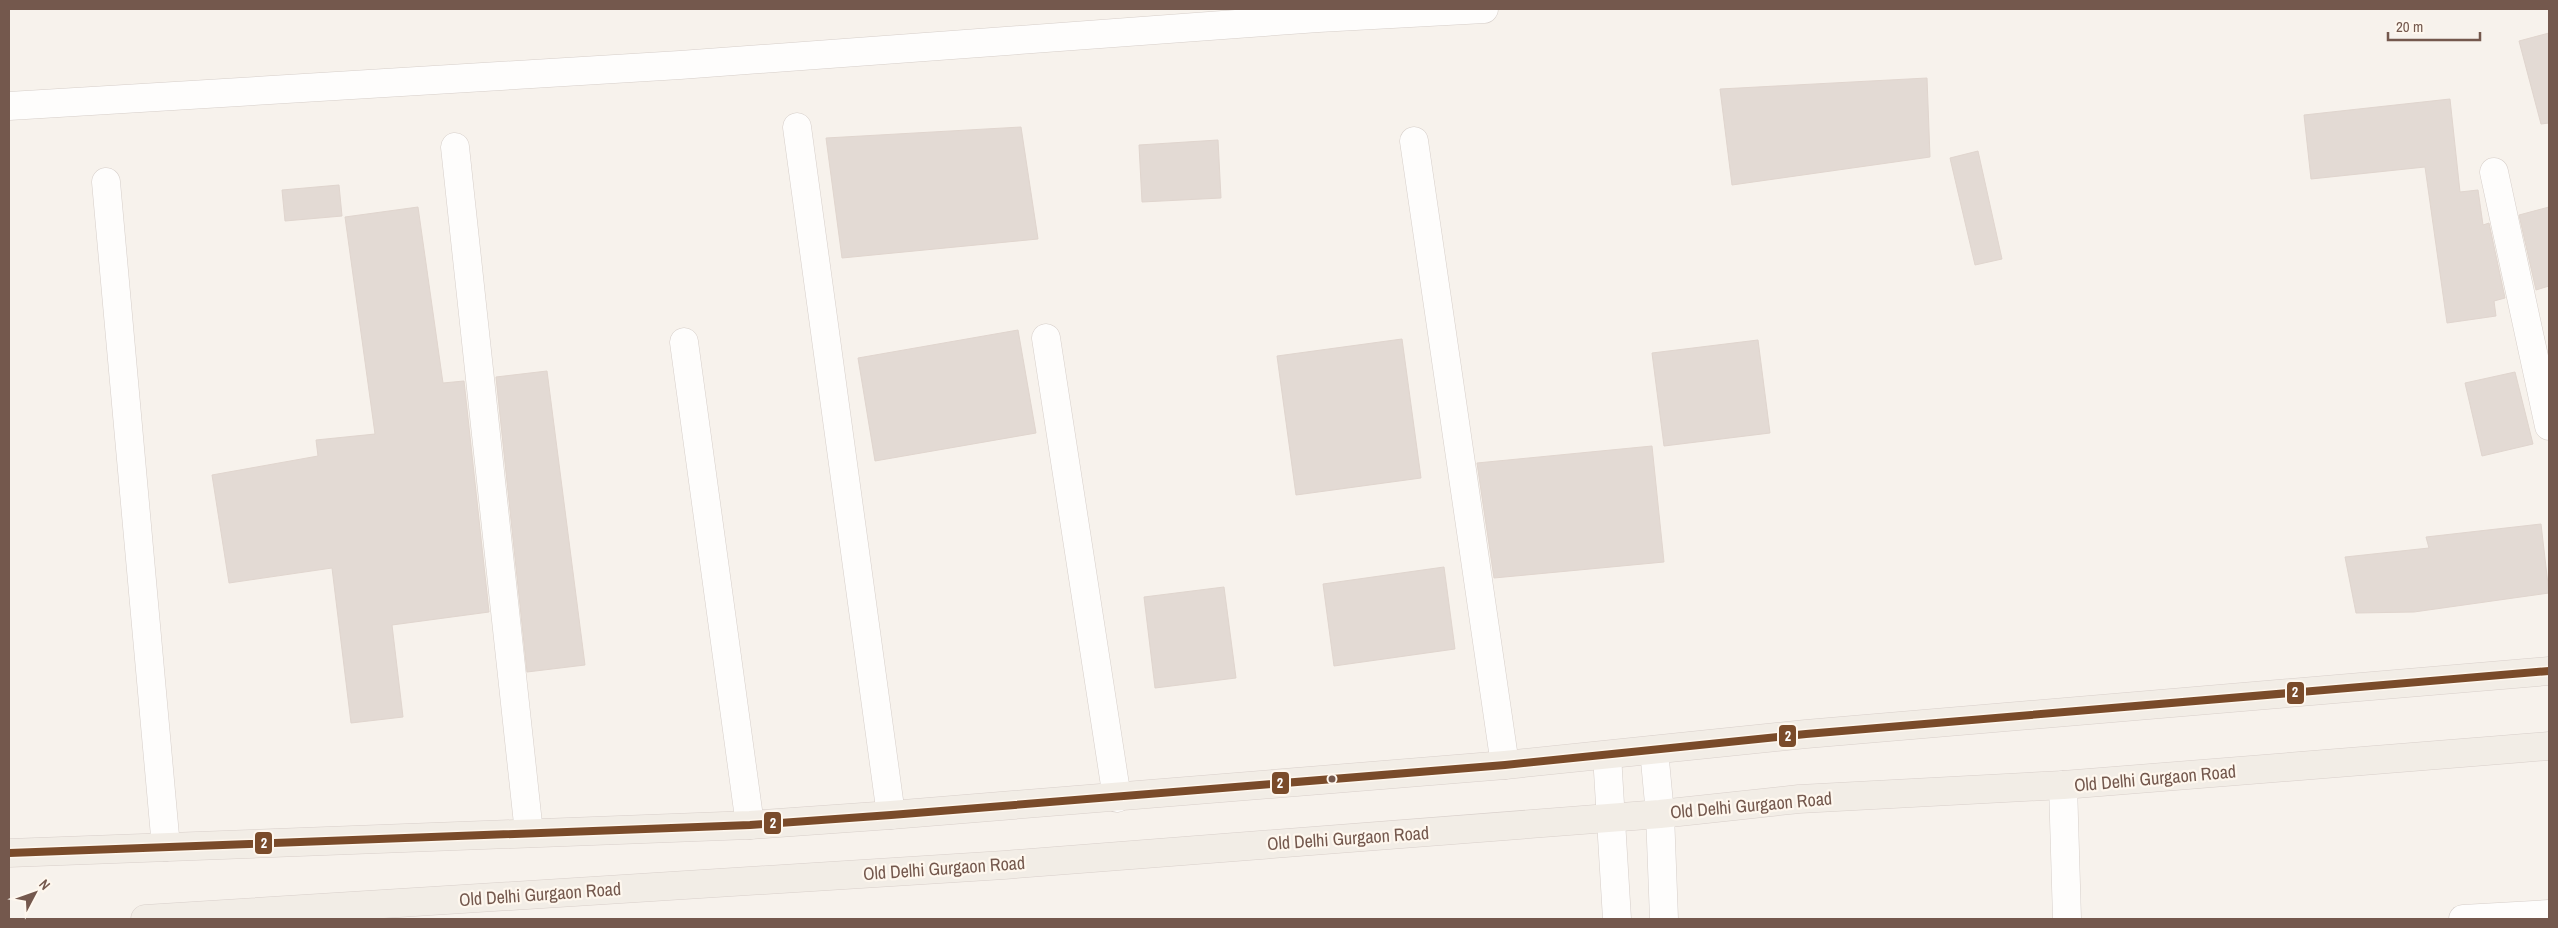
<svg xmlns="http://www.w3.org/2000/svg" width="2558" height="928" font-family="'Archivo Narrow',sans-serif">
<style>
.building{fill:#e3dad4;stroke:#e0d5ce}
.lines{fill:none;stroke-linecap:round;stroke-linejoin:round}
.minor-casing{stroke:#d6cec9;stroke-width:29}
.major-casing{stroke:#d8cfca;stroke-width:29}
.minor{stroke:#fefdfc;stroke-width:28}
.major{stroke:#f2ede6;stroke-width:28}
.bus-1-casing{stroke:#fef7ee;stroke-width:11}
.bus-1{stroke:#7a4b2a;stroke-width:8}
.bus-dot{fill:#74584d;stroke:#fef7ee;stroke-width:2}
.labels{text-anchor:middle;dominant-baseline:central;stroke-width:4.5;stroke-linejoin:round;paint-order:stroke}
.street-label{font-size:18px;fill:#74584d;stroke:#fef7ee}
.line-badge{stroke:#fef7ee;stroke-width:2}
.badge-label{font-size:14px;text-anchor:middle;font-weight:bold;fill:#fff}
</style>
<rect width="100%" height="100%" fill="#f7f2ec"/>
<!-- building -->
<g class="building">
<polygon points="2549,33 2549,123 2541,124 2519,41"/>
<polygon points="1927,78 1930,157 1732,185 1720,89"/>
<polygon points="2450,99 2460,192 2478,190 2483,225 2489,223 2505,298 2494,301 2496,316 2447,323 2425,167 2311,179 2304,115"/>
<polygon points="1021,127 1038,239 842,258 826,138"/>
<polygon points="1218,140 1221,198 1142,202 1139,145"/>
<polygon points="1978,151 2002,259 1975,265 1950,158"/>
<polygon points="339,185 342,216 285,221 282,190"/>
<polygon points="418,207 443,383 464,381 489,612 392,625 403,717 351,723 332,568 229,583 212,475 318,456 316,440 375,434 345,217"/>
<polygon points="2549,207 2549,286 2536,290 2519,215"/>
<polygon points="1018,330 1036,433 875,461 858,358"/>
<polygon points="1402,339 1421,478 1296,495 1277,356"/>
<polygon points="1758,340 1770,433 1664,446 1652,353"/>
<polygon points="547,371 585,665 527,672 496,377"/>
<polygon points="2515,372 2533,444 2482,456 2465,383"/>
<polygon points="1652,446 1664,562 1494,578 1477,463"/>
<polygon points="2541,524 2549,593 2414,612 2356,613 2345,557 2429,548 2426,537"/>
<polygon points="1444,567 1455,649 1334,666 1323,584"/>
<polygon points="1224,587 1236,678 1155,688 1144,597"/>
</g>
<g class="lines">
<defs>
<g id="minor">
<polyline points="9,106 680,65 1318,18 1484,9"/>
<polyline points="797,127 891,815"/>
<polyline points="1414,141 1505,765"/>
<polyline points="455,147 529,833"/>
<polyline points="2494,172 2549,426"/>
<polyline points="106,182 166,847"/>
<polyline points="1046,338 1117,798"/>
<polyline points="684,342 750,825"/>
<polyline points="1654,750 1660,814 1664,919"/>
<polyline points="1607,755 1617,919"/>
<polyline points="2063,785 2067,919"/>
<polyline points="2463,919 2549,914"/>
</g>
<g id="major">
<polyline points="9,853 750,825 891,815 1505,765 1806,734 2549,671"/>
<polyline points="145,919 1004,865 1660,814 1799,799 2063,785 2549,746"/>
</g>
</defs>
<!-- minor casing -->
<use href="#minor" class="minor-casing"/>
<!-- major casing -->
<use href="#major" class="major-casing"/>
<!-- minor -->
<use href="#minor" class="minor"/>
<!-- major -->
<use href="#major" class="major"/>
<defs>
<polyline id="bus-1" points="9,853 750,825 891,815 1505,765 1806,734 2549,671"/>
</defs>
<!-- bus-1 casing -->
<use href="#bus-1" class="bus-1-casing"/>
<!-- bus-1 -->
<use href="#bus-1" class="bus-1"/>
</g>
<!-- markers -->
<circle class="bus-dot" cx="1332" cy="779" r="4.5"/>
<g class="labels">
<!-- street labels -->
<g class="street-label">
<text transform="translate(2155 778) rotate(-5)">Old Delhi Gurgaon Road</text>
<text transform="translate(1751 805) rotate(-5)">Old Delhi Gurgaon Road</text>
<text transform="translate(1348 838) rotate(-4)">Old Delhi Gurgaon Road</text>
<text transform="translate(944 868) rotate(-4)">Old Delhi Gurgaon Road</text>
<text transform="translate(540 894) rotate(-4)">Old Delhi Gurgaon Road</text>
</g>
</g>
<g class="line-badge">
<rect x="2286" y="681" width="19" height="24" rx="5" fill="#7a4b2a"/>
<rect x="1778" y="724" width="19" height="24" rx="5" fill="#7a4b2a"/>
<rect x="1271" y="771" width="19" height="24" rx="5" fill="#7a4b2a"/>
<rect x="763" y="811" width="19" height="24" rx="5" fill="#7a4b2a"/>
<rect x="254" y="831" width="19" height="24" rx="5" fill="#7a4b2a"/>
</g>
<g class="badge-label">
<text x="2295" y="697">2</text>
<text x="1788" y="741">2</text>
<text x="1280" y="788">2</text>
<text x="773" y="828">2</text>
<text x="264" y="848">2</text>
</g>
<!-- border -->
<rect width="2558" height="928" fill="none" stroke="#74584d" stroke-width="20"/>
<!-- north arrow -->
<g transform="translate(35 893) rotate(49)" stroke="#fef7ee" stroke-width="4" paint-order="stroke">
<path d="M0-4L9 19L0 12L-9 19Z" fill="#74584d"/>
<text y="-8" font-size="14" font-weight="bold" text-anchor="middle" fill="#74584d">N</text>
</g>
<!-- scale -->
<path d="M2388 32v8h92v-8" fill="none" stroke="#74584d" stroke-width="2.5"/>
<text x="2396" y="32" font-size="15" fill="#74584d" stroke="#fef7ee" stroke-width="4" paint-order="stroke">20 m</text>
</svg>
